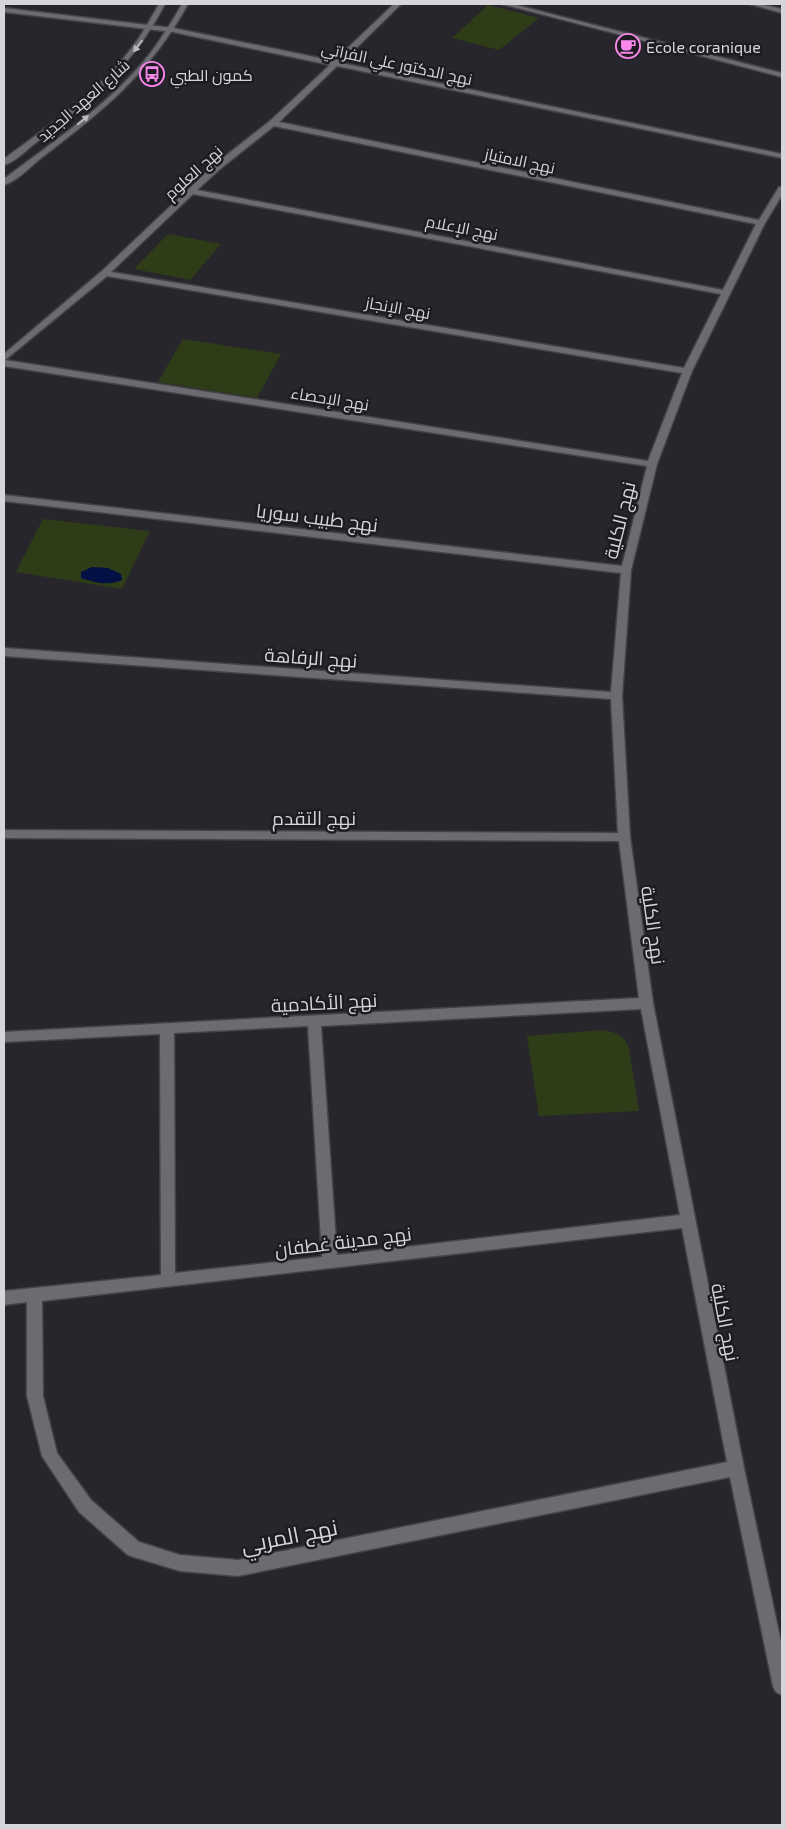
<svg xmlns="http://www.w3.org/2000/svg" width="786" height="1829" font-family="'Exo 2',Cairo,sans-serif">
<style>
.green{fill:#2e3c17}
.water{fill:#031045}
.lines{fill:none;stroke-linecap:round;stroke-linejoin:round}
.street-casing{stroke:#434247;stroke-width:3}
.secondary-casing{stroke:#434247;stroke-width:3}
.street{fill:#6c6b72;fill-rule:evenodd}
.secondary{fill:#6c6b72;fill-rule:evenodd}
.oneway{fill:#bcbabf}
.labels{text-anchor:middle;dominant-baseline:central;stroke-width:5;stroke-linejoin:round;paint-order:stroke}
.far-poi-label{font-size:16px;fill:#d6d5d9;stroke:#1e1c22;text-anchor:start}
.far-street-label{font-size:16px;fill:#d6d5d9;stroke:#1e1c22}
.street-label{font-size:19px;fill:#d6d5d9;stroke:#1e1c22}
.near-street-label{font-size:22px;fill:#d6d5d9;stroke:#1e1c22}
</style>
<rect width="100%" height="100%" fill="#27262c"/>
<!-- green -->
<g class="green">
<polygon points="488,5 539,18 499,50 452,38"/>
<polygon points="168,234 221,244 190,280 134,269"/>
<polygon points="183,339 281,354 257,398 158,382"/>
<polygon points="43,519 150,531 122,589 16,572"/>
<path d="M602,1030C616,1032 624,1035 629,1048L639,1111L539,1116L527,1036Z"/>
</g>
<!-- water -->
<path class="water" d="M92,567L108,568L121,574L122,580C107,586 96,583 81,578V572Z"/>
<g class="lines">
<defs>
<g id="street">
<path d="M394,4H401L341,63L782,154V158L337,66L279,122L759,220L779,187H782V195L765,223L692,371L657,464L631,570L622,696L630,837L653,1003L744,1468L782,1647V1695L776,1692L773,1686L730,1477L238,1576L180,1571L134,1557L128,1555L79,1512L42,1456L27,1396V1302L4,1305V1291L161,1275L160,1034L4,1042V1032L639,998L619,841L4,838V830L618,833L611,699L4,656V648L611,692L621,573L4,501V495L622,566L647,466L4,366V354L102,271L214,165L270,121L330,65L173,32L4,12V8L173,28L334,61ZM274,126L756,224L723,290L197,190L220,169ZM193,194L721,294L684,368L111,272ZM107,276L682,373L648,461L5,360ZM641,1009L680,1215L337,1255L321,1026ZM308,1026L322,1257L175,1273L174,1033ZM682,1228L727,1462L238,1560L180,1555L139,1542L91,1500L57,1453L43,1396L42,1301Z"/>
<polygon points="502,4 512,4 782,73 782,77"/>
</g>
<g id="secondary">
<path d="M159,4H165C133,65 92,100 38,141C28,148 16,162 4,165V159C48,126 97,94 131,49C142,35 150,20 159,4Z"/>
<path d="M182,4H188C150,73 103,111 41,158C30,167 17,181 4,185V179C54,141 109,105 149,55C161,39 172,22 182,4Z"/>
<polygon points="750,4 760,4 782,9 782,13"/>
</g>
</defs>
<!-- street casing -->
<use href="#street" class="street-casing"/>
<!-- secondary casing -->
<use href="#secondary" class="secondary-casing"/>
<!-- street -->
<use href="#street" class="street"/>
<!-- secondary -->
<use href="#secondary" class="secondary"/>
</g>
<!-- one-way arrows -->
<defs><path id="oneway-solid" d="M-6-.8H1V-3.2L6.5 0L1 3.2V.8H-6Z" transform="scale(1.25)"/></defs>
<g class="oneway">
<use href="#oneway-solid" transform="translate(138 46) rotate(127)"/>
<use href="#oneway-solid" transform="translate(83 120) rotate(-40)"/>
</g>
<!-- icons -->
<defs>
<symbol id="cafe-ring" viewBox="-11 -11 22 22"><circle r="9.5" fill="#1e1c22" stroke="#f888ea" stroke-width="1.5"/><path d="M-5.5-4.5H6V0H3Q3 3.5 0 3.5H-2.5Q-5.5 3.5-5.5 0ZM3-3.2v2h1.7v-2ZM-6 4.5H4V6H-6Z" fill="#f888ea"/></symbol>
<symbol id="bus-ring" viewBox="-11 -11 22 22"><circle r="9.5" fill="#1e1c22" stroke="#f888ea" stroke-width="1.5"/><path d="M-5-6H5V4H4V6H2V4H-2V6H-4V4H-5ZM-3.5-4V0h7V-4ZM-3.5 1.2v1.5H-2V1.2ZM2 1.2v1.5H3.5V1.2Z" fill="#f888ea"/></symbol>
</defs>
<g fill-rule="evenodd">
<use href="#cafe-ring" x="614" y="32" width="28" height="28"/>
<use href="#bus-ring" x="138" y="60" width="28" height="28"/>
</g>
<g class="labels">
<!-- far-poi labels -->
<g class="far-poi-label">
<text x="646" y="46">Ecole coranique</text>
<text x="170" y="74">كمون الطبي</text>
</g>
<!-- far-street labels -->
<g class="far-street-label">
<text transform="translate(397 63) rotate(12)">نهج الدكتور علي الفراتي</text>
<text transform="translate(83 100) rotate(-41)">شارع العهد الجديد</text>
<text transform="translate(520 160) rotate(12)">نهج الامتياز</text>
<text transform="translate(193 172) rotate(-42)">نهج العلوم</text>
<text transform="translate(462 227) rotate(11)">نهج الإعلام</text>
<text transform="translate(398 307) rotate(10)">نهج الإنجاز</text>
<text transform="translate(330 398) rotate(9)">نهج الإحصاء</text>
</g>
<!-- street labels -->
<g class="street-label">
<text transform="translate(317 517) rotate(7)">نهج طبيب سوريا</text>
<text transform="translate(619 520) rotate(-76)">نهج الكلية</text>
<text transform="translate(311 657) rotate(4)">نهج الرفاهة</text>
<text x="314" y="817">نهج التقدم</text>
<text transform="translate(654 925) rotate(82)">نهج الكلية</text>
<text transform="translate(324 1002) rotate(-3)">نهج الأكادمية</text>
<text transform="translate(343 1241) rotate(-7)">نهج مدينة غطفان</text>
<text transform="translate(726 1322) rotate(79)">نهج الكلية</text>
</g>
<!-- near-street labels -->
<g class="near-street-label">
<text transform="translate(289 1535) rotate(-11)">نهج المربي</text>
</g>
</g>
<!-- border -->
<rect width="786" height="1829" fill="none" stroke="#d6d5d9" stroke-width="10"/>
</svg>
